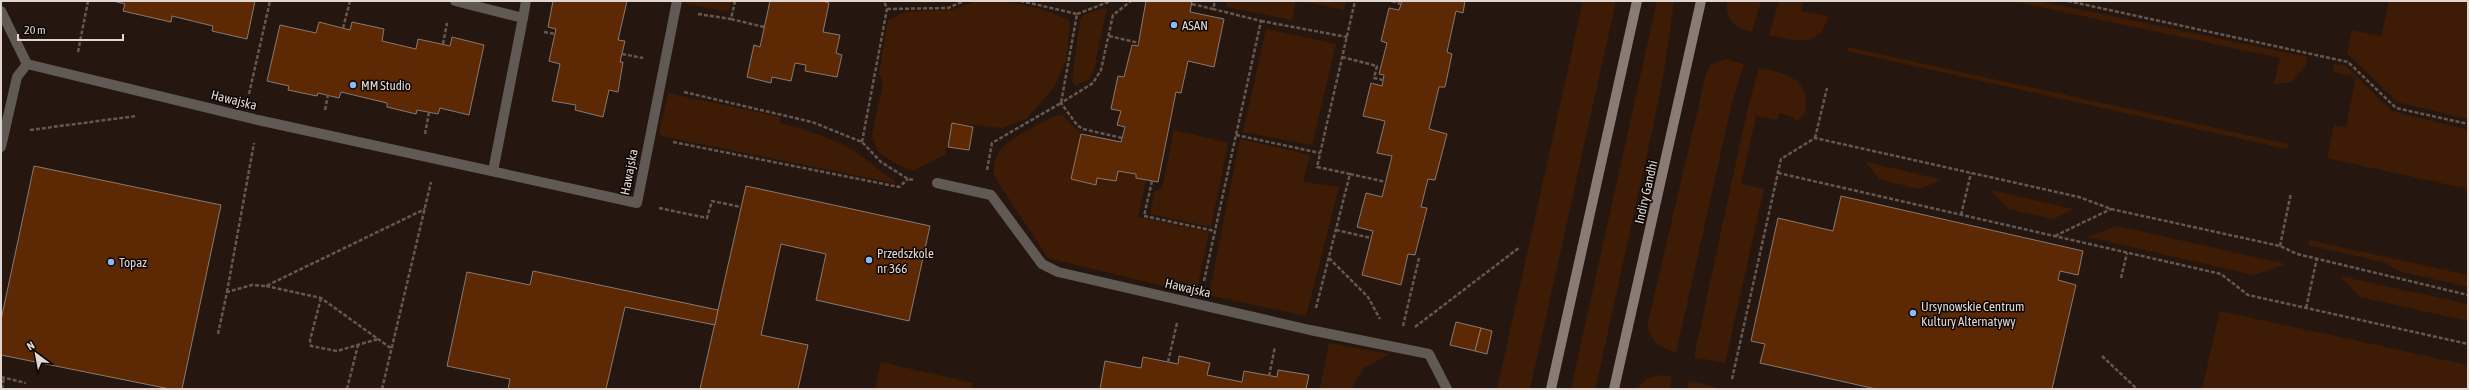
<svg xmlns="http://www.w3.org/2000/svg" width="2469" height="390" font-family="'Asap Condensed',sans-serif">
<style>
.green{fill:#3e1b05}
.building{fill:#5c2904;stroke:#8a786e}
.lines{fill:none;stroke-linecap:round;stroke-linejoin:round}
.path{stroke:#645851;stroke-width:2.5;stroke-dasharray:4 2;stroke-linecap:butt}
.street{stroke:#605954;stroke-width:10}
.secondary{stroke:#887c75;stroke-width:10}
.poi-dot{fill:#8eb8fd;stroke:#0a0503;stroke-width:1.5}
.labels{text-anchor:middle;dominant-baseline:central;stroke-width:3;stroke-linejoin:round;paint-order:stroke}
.poi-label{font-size:13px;fill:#e1d7d2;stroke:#0a0503;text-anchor:start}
.street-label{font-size:13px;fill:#e1d7d2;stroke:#0a0503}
</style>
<rect width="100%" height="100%" fill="#25170f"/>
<!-- green -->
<g class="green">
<polygon points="686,1 731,1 729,12 686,4"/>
<path d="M978,1C1010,1 1042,6 1070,21L1066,61L1054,87L1026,119L1002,128L952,123L945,155L913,171L900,166L879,153L872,136L883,83L879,73L888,20L905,12L950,10Z"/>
<polygon points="1227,1 1296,1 1292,20 1226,7"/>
<polygon points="1303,1 1346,1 1344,10"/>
<polygon points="1583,1 1616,1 1530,389 1497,389"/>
<polygon points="1657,1 1674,1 1664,71 1652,131 1600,368 1595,389 1571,389"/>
<path d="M1727,1H1761L1752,32C1735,28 1725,20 1727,1Z"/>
<path d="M1779,1H1803L1802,11L1828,16C1821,49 1793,41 1769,35Z"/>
<polygon points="2012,1 2040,1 2307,57 2306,65 2292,82 2274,84 2280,58"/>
<polygon points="2389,1 2468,1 2468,119 2397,102 2347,53 2352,30 2381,36"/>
<polygon points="1107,8 1094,69 1089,80 1076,85 1072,81 1080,20 1085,14"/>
<polygon points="1266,29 1336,44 1312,145 1243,132"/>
<polygon points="1848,47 2288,144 2287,149 1847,51"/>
<path d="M1725,59L1744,64L1732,103L1676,353C1660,347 1653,343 1647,327L1706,74L1710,65Z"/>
<polygon points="2334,64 2346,66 2392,111 2468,130 2468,189 2327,158 2334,125 2346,127 2356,77 2333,72"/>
<path d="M1759,68C1779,72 1806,76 1806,102C1806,109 1805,114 1800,119L1794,120V117L1779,113L1777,120L1756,116L1741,184L1764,189L1725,363L1694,357L1748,107Z"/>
<path d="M668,93L780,117V123C806,130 830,137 854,151C869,160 879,172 894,180V183L661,136L659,132Z"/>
<path d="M1057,115H1062L1081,134L1071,179L1096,185L1097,178L1116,181L1118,171L1136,174V178L1146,180L1138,217L1209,232L1196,294L1048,258L994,176C994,168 994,159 999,152C1007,138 1043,123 1057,115Z"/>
<polygon points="1174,130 1228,143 1211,227 1150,214 1155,191 1162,188"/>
<polygon points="1240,139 1310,155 1303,182 1339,187 1306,316 1209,295"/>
<polygon points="1866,162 1943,180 1919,189 1879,179"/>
<polygon points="1991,190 2073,209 2054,219 2008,209"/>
<polygon points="2117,226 2286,264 2254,275 2088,237"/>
<polygon points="2309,240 2468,275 2468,287 2398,271 2386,263 2308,245"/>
<polygon points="2340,276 2468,304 2468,321 2360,297"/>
<polygon points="2220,311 2468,365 2468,389 2202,389"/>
<polygon points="1329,343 1389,354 1364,368 1351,389 1320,389"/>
<polygon points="881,362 973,383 972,389 875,389"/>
<path d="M1664,375L1672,377L1669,389H1637C1644,379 1652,376 1664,375Z"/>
<polygon points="1689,381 1713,386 1716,389 1687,389"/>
</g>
<!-- building -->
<g class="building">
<polygon points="113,1 255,1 247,39 212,31 213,26 172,16 171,22 123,11 125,4"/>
<polygon points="553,1 627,1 618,40 625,41 620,62 623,62 618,92 609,90 603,117 575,110 576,105 552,101 560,64 549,61 556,29 548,27"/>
<polygon points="770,1 823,1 829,3 823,32 840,35 836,53 842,55 837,77 805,71 806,65 795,63 791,81 772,77 771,83 747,77 754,45 760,47"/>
<polygon points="1146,1 1192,1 1190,12 1224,19 1214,67 1188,61 1181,93 1176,92 1158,182 1136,178 1136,174 1118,171 1116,181 1097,178 1096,185 1071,179 1081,134 1121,142 1125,127 1117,125 1121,111 1111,109 1118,76 1124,77 1132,45 1138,46"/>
<polygon points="1402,1 1465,1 1463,13 1456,11 1447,52 1452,54 1445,87 1439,87 1429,129 1447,134 1435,180 1428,179 1421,207 1427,208 1415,255 1408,254 1401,285 1362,275 1373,231 1357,227 1366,193 1382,197 1392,156 1377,153 1385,121 1363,116 1371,83 1382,86 1384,75 1379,74 1387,43 1381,41 1389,8 1399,10"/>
<polygon points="319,22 350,30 352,22 384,29 382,41 416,49 418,39 450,46 452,37 484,45 469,115 440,108 438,114 417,110 416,114 387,107 387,103 341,92 339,98 318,93 317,96 288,90 289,86 267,81 280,25 316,33"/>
<polygon points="952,123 973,127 969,150 948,147"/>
<polygon points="34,166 221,205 182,389 170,389 1,355 1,320"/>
<polygon points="746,186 930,226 909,321 816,300 826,254 781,244 761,335 808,345 798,389 700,389"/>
<polygon points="1841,196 2083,251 2078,275 2060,271 2058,280 2076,285 2052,389 1876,389 1760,363 1765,344 1751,341 1778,218 1833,231"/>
<polygon points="533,271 718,310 715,325 625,307 606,389 508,389 510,379 447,366 467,272 530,285"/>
<polygon points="1456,322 1481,328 1475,351 1450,345"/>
<polygon points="1481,328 1492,331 1487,354 1475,351"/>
<polygon points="1179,356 1210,363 1207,375 1242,382 1244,371 1277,377 1278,370 1309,375 1306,389 1100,389 1105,361 1141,368 1143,357 1178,364"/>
</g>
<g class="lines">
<!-- path -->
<g class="path">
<polyline points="1392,1 1401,4"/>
<polyline points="2068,1 2348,62 2396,108 2468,124"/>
<polyline points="1192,4 1213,9"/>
<polyline points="887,9 948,8 964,1"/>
<polyline points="698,14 731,19 735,1"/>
<polyline points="1077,14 1111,1"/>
<polyline points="731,19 764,27"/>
<polyline points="1261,21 1347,37"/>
<polyline points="343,28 350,1"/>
<polyline points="544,32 555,34"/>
<polyline points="1109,36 1139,43"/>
<polyline points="443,44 447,23"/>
<polyline points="78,52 88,1"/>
<polyline points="622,54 643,58"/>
<polyline points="1342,57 1377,66 1374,78 1383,80"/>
<polyline points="684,92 812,122 862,142 881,162 908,179 914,180"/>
<polyline points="249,94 270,1"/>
<polyline points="325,110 328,95"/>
<polyline points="30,130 136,116"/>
<polyline points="425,134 429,112"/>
<polyline points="1236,135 1320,153"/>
<polyline points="1122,138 1083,129 1077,125 1061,103 1093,83 1101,70 1113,15 1131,1"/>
<polyline points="1815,138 1827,88"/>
<polyline points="673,142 899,187 908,179"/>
<polyline points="862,142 887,9 884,1"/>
<polyline points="987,170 992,143 1061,103 1077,14 1021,1"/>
<polyline points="1778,173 2221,274 2248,295 2468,344"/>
<polyline points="1350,174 1386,182"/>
<polyline points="1152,181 1144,216 1215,231"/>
<polyline points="659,208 707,218 712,201 741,207"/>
<polyline points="1961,215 1971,173"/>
<polyline points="1336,230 1371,238"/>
<polyline points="2055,236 2111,209"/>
<polyline points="2280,246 2291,193"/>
<polyline points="1329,258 1368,297 1380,319"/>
<polyline points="2121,278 2127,253"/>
<polyline points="1204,281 1261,21 1213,9 1215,1"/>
<polyline points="266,286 321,298 392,349"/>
<polyline points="227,292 254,143"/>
<polyline points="321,298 310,340 311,346 337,351 378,339"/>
<polyline points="1316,308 1350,174 1317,167 1355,1"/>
<polyline points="2306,308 2317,258"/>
<polyline points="1403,326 1419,258"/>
<polyline points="1415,327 1520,247"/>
<polyline points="218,334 227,292 252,285 266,286 425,209"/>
<polyline points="2102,356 2137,389"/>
<polyline points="1168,362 1177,323"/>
<polyline points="1269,376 1275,347"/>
<polyline points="1,377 26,383"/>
<polyline points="1732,379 1781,159 1815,138 2079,197 2111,209 2280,246 2297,254 2468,295"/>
<polyline points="2,389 4,377"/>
<polyline points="347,389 358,345"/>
<polyline points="382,389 431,182"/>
</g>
<!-- street -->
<g class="street">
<polyline points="455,1 523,18 526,1"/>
<polyline points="1,11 27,64 258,120 637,203 677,1"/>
<polyline points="1,147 17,77 27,64"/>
<polyline points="493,171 523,18"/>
<polyline points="937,183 991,195 1042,264 1058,272 1310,330 1429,354 1447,389"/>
</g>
<!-- secondary -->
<g class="secondary">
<polyline points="1551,389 1637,1"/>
<polyline points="1614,389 1701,1"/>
</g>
</g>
<!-- markers -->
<g class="poi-dot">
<circle cx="1174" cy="25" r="4"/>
<circle cx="353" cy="85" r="4"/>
<circle cx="869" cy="260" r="4"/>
<circle cx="111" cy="262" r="4"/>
<circle cx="1913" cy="313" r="4"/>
</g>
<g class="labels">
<!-- poi labels -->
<g class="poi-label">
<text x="1182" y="25">ASAN</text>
<text x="361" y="85">MM Studio</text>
<text x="877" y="253">Przedszkole<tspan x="877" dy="15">nr 366</tspan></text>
<text x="119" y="262">Topaz</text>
<text x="1921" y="306">Ursynowskie Centrum<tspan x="1921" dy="15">Kultury Alternatywy</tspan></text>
</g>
<!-- street labels -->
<g class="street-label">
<text transform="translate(234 100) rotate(14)">Hawajska</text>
<text transform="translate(629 172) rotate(-79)">Hawajska</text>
<text transform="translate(1646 192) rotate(-77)">Indiry Gandhi</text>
<text transform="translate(1188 288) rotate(13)">Hawajska</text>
</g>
</g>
<!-- border -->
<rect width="2469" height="390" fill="none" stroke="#e1d7d2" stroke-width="4"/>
<!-- north arrow -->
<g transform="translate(36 354) rotate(328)" stroke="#0a0503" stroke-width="3" paint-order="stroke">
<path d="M0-3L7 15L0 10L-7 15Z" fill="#e1d7d2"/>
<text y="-6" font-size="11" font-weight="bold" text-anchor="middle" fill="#e1d7d2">N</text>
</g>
<!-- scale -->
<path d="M18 34v6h105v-6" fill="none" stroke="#e1d7d2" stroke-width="2"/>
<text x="24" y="34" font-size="12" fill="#e1d7d2" stroke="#0a0503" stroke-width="3" paint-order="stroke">20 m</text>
</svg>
